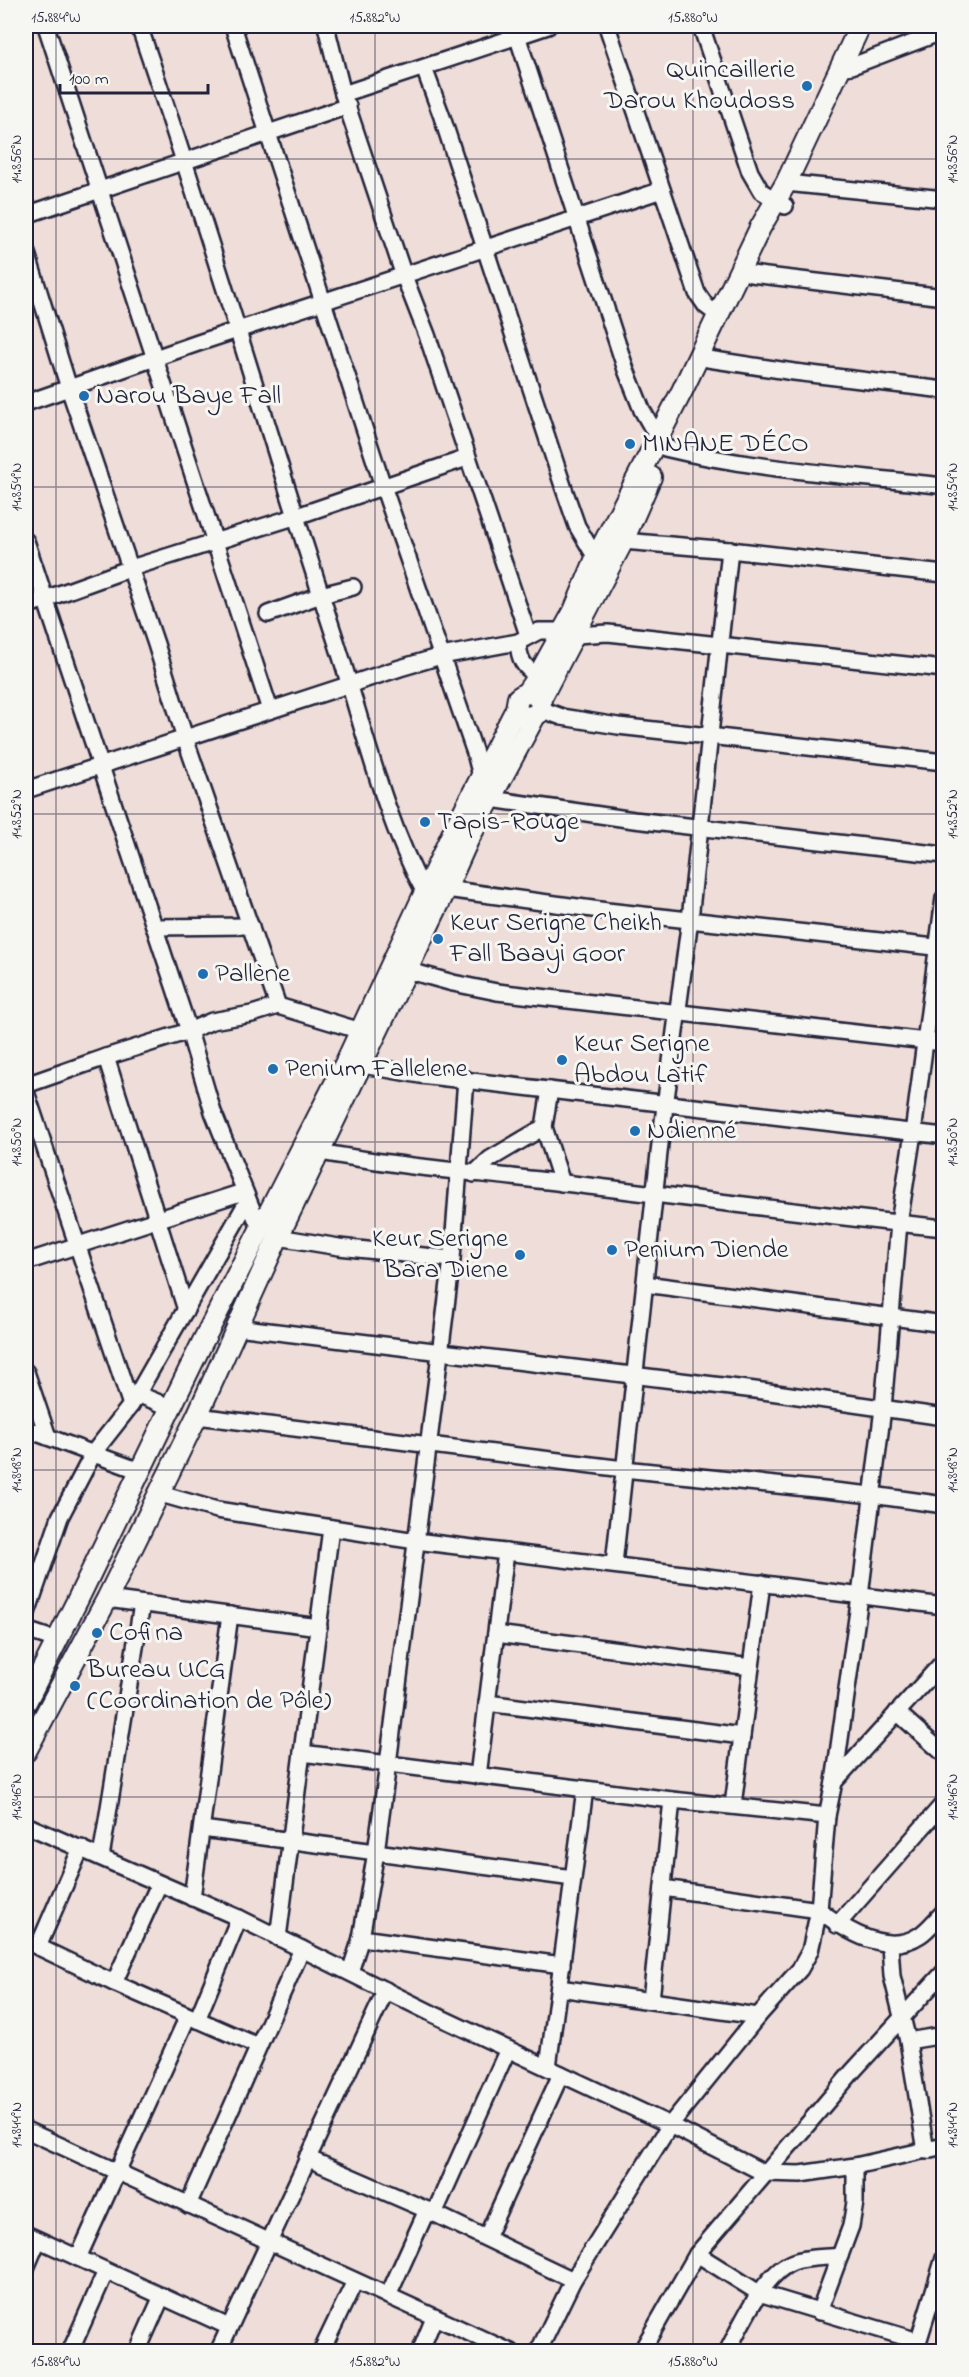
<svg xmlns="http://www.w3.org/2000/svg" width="969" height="2377" font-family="'Indie Flower',sans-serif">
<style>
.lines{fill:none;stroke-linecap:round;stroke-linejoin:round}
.minor-casing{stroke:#22223b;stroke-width:20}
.major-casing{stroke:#22223b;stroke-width:24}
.minor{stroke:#f6f6f2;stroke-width:15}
.major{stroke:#f6f6f2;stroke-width:20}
.ticks{fill:none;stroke:#22223b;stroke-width:1.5;stroke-opacity:0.45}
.poi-dot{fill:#1f6fb2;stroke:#f6f6f2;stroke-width:2}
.labels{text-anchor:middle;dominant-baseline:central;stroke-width:6;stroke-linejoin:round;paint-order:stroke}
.poi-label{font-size:27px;fill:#22223b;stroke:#f6f6f2;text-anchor:start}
.neatline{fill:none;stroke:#22223b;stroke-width:2}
.ticks-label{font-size:15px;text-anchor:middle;fill:#22223b}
</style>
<rect width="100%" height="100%" fill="#eeddd8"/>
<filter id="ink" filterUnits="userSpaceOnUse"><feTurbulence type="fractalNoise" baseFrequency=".0167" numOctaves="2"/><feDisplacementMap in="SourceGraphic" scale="12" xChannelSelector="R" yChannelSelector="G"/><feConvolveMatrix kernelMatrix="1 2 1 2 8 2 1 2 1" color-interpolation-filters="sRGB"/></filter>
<g filter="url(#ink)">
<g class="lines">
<defs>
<g id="minor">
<polyline points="46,26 270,710"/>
<path d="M139,26C209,228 268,434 335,638C363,723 382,814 425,893"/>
<polyline points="233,26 383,486 475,753 481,776"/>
<polyline points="326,26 343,94 404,276 427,335 528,635"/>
<polyline points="514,26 626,370 642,410 658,438"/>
<polyline points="607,26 697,293 706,306 718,315"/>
<polyline points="701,26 750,172 761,191 785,206"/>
<polyline points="424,68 441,114 564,489 577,526 596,558"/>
<polyline points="840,68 852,66 944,31"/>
<polyline points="343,94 548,26"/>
<polyline points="786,183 944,199"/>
<polyline points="26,215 348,106"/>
<polyline points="26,250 69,388 156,644 185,738 278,1006"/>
<polyline points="751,274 944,297"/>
<polyline points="708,359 794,372 944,390"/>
<polyline points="26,403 198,343 662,190"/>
<path d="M665,448C755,470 851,475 944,486"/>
<polyline points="26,541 189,1031 213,1112 260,1229"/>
<polyline points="623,541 730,550 944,574"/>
<polyline points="26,606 131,568 294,517 467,458"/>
<polyline points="268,614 321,595 353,587"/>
<polyline points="576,635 608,633 944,669"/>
<path d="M518,642C519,659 523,667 538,676"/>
<polyline points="540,709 562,717 618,726 944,762"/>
<polyline points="26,790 400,668 441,656 518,642 539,631 562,631"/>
<polyline points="491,799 634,820 944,855"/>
<polyline points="446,889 607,911 944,948"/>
<polyline points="154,927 251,926"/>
<polyline points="406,970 453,983 497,992 944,1043"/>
<polyline points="106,1057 186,1310"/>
<polyline points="351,1063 420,1075 944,1136"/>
<polyline points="26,1085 106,1057 189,1031 212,1021 252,1014 278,1006 361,1031"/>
<polyline points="550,1090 544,1127 562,1183"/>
<polyline points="26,1092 131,1405"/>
<path d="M320,1152C401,1167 482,1173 564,1183C690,1198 817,1215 944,1228"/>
<polyline points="474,1174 490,1159 544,1127"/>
<polyline points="278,1237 339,1247 452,1259"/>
<polyline points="26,1262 243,1192"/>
<polyline points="645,1284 944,1324"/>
<polyline points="236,1327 755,1390 944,1417"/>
<polyline points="26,1372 48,1437"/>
<polyline points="137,1394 172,1408"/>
<polyline points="197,1416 624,1469 872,1495 944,1505"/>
<polyline points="26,1429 140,1471"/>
<polyline points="157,1493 217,1510 416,1541 944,1606"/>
<polyline points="614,1564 660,1144 690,919 730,550"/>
<polyline points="107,1599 319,1627"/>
<polyline points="26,1616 60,1517 94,1452 131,1405 247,1202"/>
<polyline points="26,1630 56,1640"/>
<polyline points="496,1634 751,1667"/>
<polyline points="487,1703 742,1736"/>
<polyline points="897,1712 944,1754"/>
<polyline points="302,1753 672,1800 827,1816"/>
<polyline points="478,1776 506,1552"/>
<polyline points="834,1782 944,1661"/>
<polyline points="733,1805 762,1583"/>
<polyline points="26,1825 239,1918 435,2015 670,2125 764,2173 800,2174 855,2166 944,2146"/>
<polyline points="202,1829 573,1878"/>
<polyline points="101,1857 142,1604"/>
<path d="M663,1888L819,1910C846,1931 887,1957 920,1935C929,1929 936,1919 944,1912"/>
<polyline points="192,1898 230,1615"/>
<polyline points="837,1925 944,1803"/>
<polyline points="278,1938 331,1528"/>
<polyline points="361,1938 562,1965"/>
<polyline points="26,1941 114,1983 258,2046"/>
<polyline points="890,1945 892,1976 908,2041 926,2151"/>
<polyline points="38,1947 81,1848"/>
<polyline points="350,1972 361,1938 376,1852 388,1764 452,1259 466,1079"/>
<polyline points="114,1983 159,1884"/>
<polyline points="559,1988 758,2016"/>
<polyline points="651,2000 672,1800"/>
<polyline points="197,2020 239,1918"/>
<polyline points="908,2041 944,2035"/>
<polyline points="548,2067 585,1789"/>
<polyline points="26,2130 511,2352"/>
<polyline points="307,2158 427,2210 573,2280"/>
<polyline points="188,2205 302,1949"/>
<polyline points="434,2214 508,2049"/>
<polyline points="26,2234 229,2327"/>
<polyline points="486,2238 561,2074"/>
<polyline points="697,2254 759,2293 918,2341"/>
<polyline points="78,2258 188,2016"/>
<polyline points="26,2268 38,2240"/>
<polyline points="388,2296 427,2210"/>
<polyline points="819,2312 851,2226 855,2202 855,2166"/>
<polyline points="70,2352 106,2271"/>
<polyline points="137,2352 162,2296"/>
<polyline points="218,2352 386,1990"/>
<polyline points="321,2352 355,2281"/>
<polyline points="420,2352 434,2318"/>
<polyline points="538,2352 573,2280 670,2125 758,2016 800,1969 810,1951 819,1910 827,1816 834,1782 860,1596 883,1408 899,1223 913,1133 944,898"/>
<polyline points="641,2352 697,2254 853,2071 944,1972"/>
<path d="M727,2352C741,2325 764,2273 793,2262C807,2257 825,2258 840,2256"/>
<polyline points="915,2352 944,2258"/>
</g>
<g id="major">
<polyline points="527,692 538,696 541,705 539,713 529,717 522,716 516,709 518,698 527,692 538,676 574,611 596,558 682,391 760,228 786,183 860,26"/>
<polyline points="540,700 623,541 651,477"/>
<polyline points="26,1702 79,1597 202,1343 346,1062 453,832 516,709"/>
<polyline points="26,1751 107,1599 197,1416 278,1237 446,889 468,840 535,716"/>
</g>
</defs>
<!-- minor casing -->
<use href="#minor" class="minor-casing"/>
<!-- major casing -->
<use href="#major" class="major-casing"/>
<!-- minor -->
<use href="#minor" class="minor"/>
<!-- major -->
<use href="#major" class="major"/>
</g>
</g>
<!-- ticks -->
<path class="ticks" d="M56,26V2352M375,26V2352M693,26V2352M26,159H944M26,487H944M26,814H944M26,1142H944M26,1470H944M26,1797H944M26,2125H944"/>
<!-- markers -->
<g class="poi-dot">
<circle cx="807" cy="86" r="6"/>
<circle cx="84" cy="396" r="6"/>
<circle cx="630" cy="444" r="6"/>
<circle cx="425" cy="822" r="6"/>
<circle cx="438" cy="939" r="6"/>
<circle cx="203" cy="974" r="6"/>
<circle cx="562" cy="1060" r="6"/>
<circle cx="273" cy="1069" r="6"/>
<circle cx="635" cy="1131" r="6"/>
<circle cx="612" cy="1250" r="6"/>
<circle cx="520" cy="1255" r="6"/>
<circle cx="97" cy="1633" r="6"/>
<circle cx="75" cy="1686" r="6"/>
</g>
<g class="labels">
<!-- poi labels -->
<g class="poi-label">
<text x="795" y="70" text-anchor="end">Quincaillerie<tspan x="795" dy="31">Darou Khoudoss</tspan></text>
<text x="96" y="396">Narou Baye Fall</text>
<text x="642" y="444">MINANE DÉCO</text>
<text x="437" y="822">Tapis-Rouge</text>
<text x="450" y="923">Keur Serigne Cheikh<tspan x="450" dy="31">Fall Baayi Goor</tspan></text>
<text x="215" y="974">Pallène</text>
<text x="574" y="1044">Keur Serigne<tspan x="574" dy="31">Abdou Latif</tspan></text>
<text x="285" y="1069">Penium Fallelene</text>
<text x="647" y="1131">Ndienné</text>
<text x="508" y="1239" text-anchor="end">Keur Serigne<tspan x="508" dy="31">Bara Diene</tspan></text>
<text x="624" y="1250">Penium Diende</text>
<text x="109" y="1633">Cofina</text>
<text x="87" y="1670">Bureau UCG<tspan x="87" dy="31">(Coordination de Pôle)</tspan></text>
</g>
</g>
<!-- margin -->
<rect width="969" height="2377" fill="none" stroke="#f6f6f2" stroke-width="66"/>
<!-- scale -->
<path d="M60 84v9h148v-9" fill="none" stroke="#22223b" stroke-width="3"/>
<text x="69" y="84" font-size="18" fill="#22223b" stroke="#f6f6f2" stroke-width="4.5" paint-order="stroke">100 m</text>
<rect x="33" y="33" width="903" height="2311" class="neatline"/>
<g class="ticks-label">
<text x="56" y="22">15.884°W</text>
<text x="375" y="22">15.882°W</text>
<text x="693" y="22">15.880°W</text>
<text transform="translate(16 159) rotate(-90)" y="5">14.856°N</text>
<text transform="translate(952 159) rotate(-90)" y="5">14.856°N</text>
<text transform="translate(16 487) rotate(-90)" y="5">14.854°N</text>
<text transform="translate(952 487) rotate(-90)" y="5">14.854°N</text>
<text transform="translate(16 814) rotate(-90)" y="5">14.852°N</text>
<text transform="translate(952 814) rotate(-90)" y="5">14.852°N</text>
<text transform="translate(16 1142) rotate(-90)" y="5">14.850°N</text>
<text transform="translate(952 1142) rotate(-90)" y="5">14.850°N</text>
<text transform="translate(16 1470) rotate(-90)" y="5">14.848°N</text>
<text transform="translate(952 1470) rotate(-90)" y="5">14.848°N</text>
<text transform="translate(16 1797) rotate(-90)" y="5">14.846°N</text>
<text transform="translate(952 1797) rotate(-90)" y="5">14.846°N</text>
<text transform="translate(16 2125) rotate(-90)" y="5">14.844°N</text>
<text transform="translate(952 2125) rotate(-90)" y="5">14.844°N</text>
<text x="56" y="2366">15.884°W</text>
<text x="375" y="2366">15.882°W</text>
<text x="693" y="2366">15.880°W</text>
</g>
</svg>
